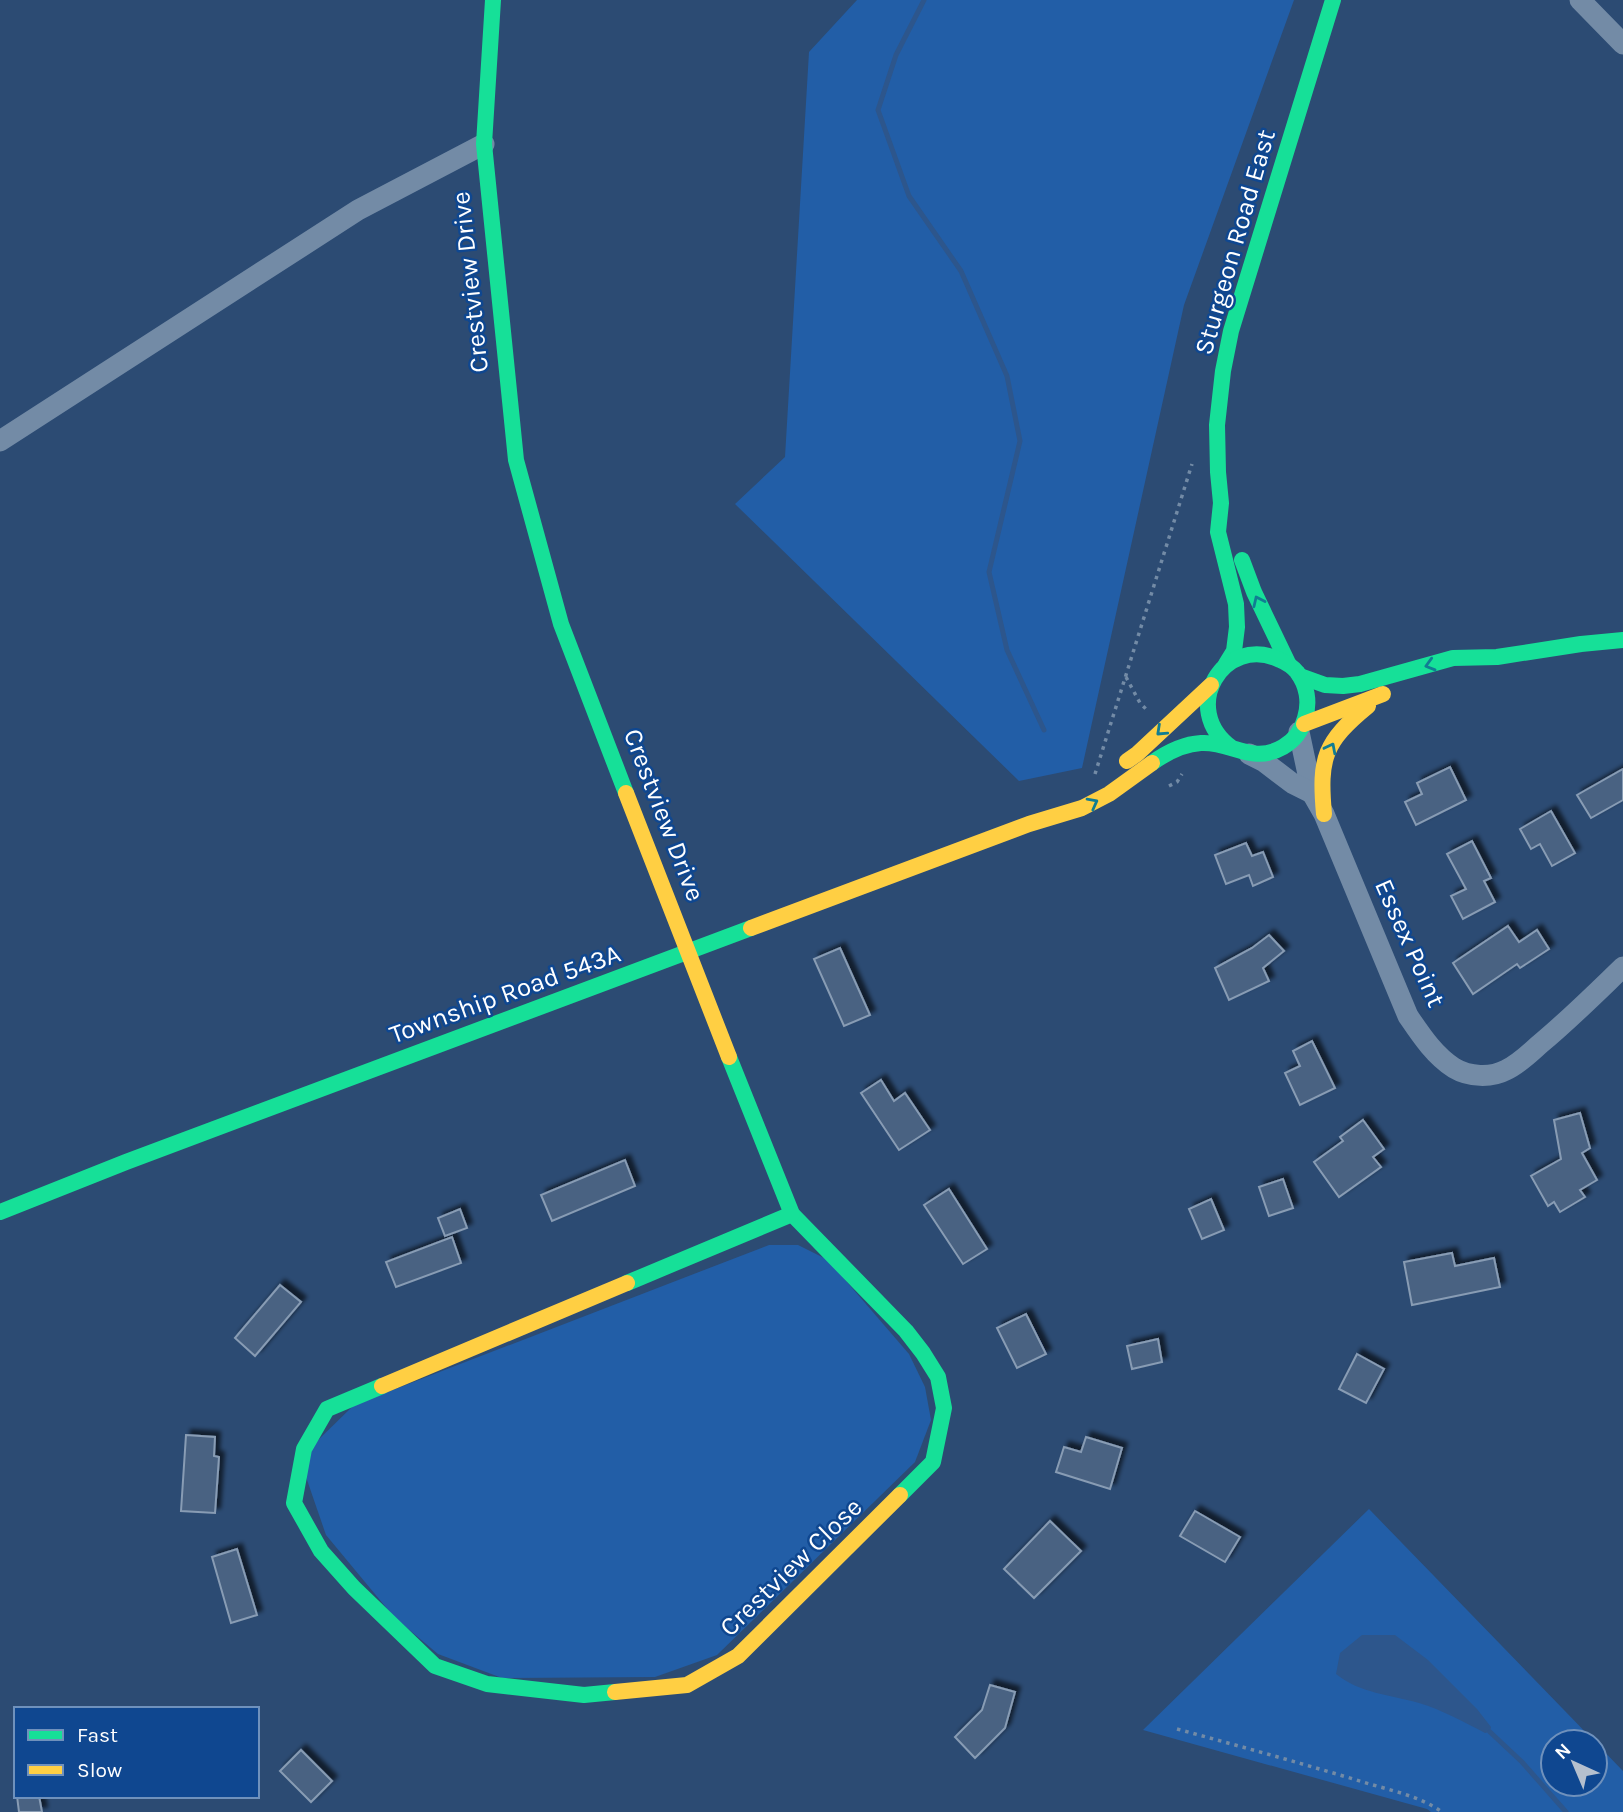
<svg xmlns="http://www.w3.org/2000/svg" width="1623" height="1812" font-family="Karla,sans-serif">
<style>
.green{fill:#225ea7}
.water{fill:#2d568c}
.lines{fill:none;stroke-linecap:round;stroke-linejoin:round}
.stream{stroke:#2d568c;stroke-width:5}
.building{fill:#496282;stroke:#889cb4;stroke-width:2;filter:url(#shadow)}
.path{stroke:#738ba6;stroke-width:3.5;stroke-dasharray:3.5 5;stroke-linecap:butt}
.street{stroke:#738ba6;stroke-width:21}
.fast{stroke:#16e098;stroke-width:16}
.slow{stroke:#ffcf43;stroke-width:16}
.oneway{stroke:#117d93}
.labels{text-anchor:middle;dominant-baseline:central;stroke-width:5;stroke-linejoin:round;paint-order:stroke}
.street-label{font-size:26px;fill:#fff;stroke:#0f4790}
</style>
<defs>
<filter id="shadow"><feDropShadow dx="5" dy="-5" stdDeviation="2" flood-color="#0009"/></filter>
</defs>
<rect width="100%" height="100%" fill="#2c4b73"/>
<!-- green -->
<g class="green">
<polygon points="857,0 1294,0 1184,305 1082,768 1019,781 735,504 785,457 809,52"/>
<polygon points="769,1245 798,1245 828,1260 909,1354 925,1387 931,1420 915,1462 717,1655 655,1677 502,1678 438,1654 394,1617 326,1535 306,1477 312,1446 354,1405"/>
<polygon points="1369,1509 1595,1742 1553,1742 1553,1784 1595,1784 1595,1742 1623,1771 1623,1812 1431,1812 1427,1809 1143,1730"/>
</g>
<!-- water -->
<path class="water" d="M1362,1635H1395L1428,1660L1477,1709L1491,1727L1490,1732L1485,1733C1464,1722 1442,1710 1419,1703C1391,1695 1359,1693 1336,1674L1340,1653Z"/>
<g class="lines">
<!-- stream -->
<g class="stream">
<polyline points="924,0 896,55 878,110 909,196 961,271 1007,376 1020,441 989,572 1007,650 1044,730"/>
<polyline points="1490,1732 1522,1762 1566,1812"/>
</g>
</g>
<!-- building -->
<g class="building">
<polygon points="1450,767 1466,800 1416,825 1405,802 1422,794 1417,783"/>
<polygon points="1623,769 1623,800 1591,818 1577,795"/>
<polygon points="1551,811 1575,853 1552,866 1540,844 1531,849 1520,829"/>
<polygon points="1472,841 1491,878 1484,881 1495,902 1463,919 1451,896 1466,889 1447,854"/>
<polygon points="1246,843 1252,856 1263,852 1273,877 1253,886 1249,875 1226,884 1215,855"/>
<polygon points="1508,926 1519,942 1537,930 1549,949 1520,968 1517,964 1473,994 1453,963"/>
<polygon points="1269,935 1284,951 1263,968 1269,981 1229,1000 1215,968 1252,948"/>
<polygon points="840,948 870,1015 844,1026 814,959"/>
<polygon points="1312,1041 1335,1088 1300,1105 1285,1073 1300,1066 1293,1051"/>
<polygon points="881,1080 894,1101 905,1093 930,1130 899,1150 861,1093"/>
<polygon points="1580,1113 1590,1148 1582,1153 1597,1180 1580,1190 1585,1197 1560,1212 1554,1202 1548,1206 1531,1176 1561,1159 1554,1120"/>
<polygon points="1363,1120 1384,1149 1373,1157 1381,1167 1339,1197 1314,1162 1343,1141 1340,1137"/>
<polygon points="625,1160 635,1186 552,1221 541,1195"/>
<polygon points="1283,1179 1293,1208 1269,1216 1259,1187"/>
<polygon points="949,1189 987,1249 963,1264 924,1205"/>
<polygon points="1211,1199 1224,1230 1202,1239 1189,1209"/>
<polygon points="460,1209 467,1228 445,1236 438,1218"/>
<polygon points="452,1237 461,1263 396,1287 386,1262"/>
<polygon points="1452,1253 1455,1266 1494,1258 1500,1287 1412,1305 1404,1262"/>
<polygon points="280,1285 301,1302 255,1356 235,1338"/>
<polygon points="1026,1314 1046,1354 1017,1368 997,1328"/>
<polygon points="1158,1339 1162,1362 1132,1369 1127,1346"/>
<polygon points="1357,1354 1384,1369 1366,1403 1339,1389"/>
<polygon points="186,1435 215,1437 214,1456 219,1457 215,1513 181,1511"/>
<polygon points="1086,1437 1122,1448 1110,1489 1056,1472 1064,1447 1081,1452"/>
<polygon points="1195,1511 1240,1537 1225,1562 1180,1536"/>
<polygon points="1050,1521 1081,1551 1034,1598 1004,1569"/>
<polygon points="237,1549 257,1615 231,1623 212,1557"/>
<polygon points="990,1685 1015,1692 1005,1728 975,1758 955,1737 982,1710"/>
<polygon points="301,1750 332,1781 311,1802 280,1771"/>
<polygon points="17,1796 39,1796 42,1812 19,1812"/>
</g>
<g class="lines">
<!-- path -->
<g class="path">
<polyline points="1126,677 1140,703 1148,711"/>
<polyline points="1095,774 1192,464"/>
<polyline points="1169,786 1177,782 1182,774"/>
<path d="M1177,1729C1239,1746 1301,1763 1363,1782C1389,1790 1420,1796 1442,1812"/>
</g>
<!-- street -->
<g class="street">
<polyline points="1580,0 1623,44"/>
<polyline points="0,441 358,210 484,144"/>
<path d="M1299,732L1312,793L1324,814L1408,1016C1421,1035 1434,1055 1454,1068C1469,1077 1491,1078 1506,1070C1519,1064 1530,1053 1540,1044C1569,1020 1596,993 1623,967"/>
<polyline points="1249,754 1263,761 1292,783 1312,793"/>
</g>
<!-- fast -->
<g class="fast">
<polyline points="493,0 484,144 516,460 561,624 626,793"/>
<polyline points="1242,560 1254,592 1288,663"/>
<polyline points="1226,664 1234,651 1237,627 1236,604 1218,532 1221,503 1218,472 1217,425 1223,371 1231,331 1333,0"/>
<polyline points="1300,676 1325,685 1343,686 1360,684 1453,658 1497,657 1581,644 1623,640"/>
<path d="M1152,763C1166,753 1183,744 1201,743C1231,741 1252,765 1283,747C1295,740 1302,730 1305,718C1310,702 1307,685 1297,672C1292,666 1287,663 1280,660C1224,633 1178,709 1232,748"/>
<polyline points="729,1057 792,1214 906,1331 923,1353 938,1377 944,1408 933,1462 900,1495"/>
<polyline points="0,1212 126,1162 751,928"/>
<polyline points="627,1283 792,1214"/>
<polyline points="382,1386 327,1409 304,1449 294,1503 321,1551 354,1588 435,1666 487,1684 584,1695 615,1692"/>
</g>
<!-- slow -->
<g class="slow">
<polyline points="1304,724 1383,694"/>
<polyline points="1127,761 1137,754 1211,685"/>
<polyline points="626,793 729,1057"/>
<path d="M1324,814C1319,758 1324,742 1368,706"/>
<polyline points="751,928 1029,824 1082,808 1109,794 1152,763"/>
<polyline points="382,1386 627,1283"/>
<polyline points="615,1692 687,1685 738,1656 900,1495"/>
</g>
</g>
<!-- one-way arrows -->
<defs><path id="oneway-chevron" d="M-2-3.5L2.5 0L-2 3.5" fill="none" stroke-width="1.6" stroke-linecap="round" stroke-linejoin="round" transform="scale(1.75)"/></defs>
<g class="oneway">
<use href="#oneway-chevron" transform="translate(1258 601) rotate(-115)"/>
<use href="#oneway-chevron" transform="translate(1430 665) rotate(164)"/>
<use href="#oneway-chevron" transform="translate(1161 731) rotate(137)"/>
<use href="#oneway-chevron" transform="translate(1331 748) rotate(-63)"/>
<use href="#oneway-chevron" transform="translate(1093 803) rotate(-28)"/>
</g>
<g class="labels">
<!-- street labels -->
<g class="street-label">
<text transform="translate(1235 242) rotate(-74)">Sturgeon Road East</text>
<text transform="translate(470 282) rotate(-96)">Crestview Drive</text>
<text transform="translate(664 815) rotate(69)">Crestview Drive</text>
<text transform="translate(1410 943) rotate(66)">Essex Point</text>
<text transform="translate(505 994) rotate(-20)">Township Road 543A</text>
<text transform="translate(791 1567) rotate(-44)">Crestview Close</text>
</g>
</g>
<!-- legend -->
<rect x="14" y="1707" width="245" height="91" fill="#0f4790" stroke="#6f91bc" stroke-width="2"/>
<rect x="28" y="1730" width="35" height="10" fill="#16e098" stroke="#6f91bc" stroke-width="2"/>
<text x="77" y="1742" font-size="21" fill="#ffffff">Fast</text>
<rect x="28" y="1765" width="35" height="10" fill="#ffcf43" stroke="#6f91bc" stroke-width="2"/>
<text x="77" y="1777" font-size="21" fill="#ffffff">Slow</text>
<!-- north arrow -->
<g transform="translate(1574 1763) rotate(316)"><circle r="33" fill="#0f4790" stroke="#6f91bc" stroke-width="2"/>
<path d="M0-5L12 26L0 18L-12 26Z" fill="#b5c0ce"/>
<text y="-10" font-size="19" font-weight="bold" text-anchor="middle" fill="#ffffff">N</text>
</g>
</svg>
